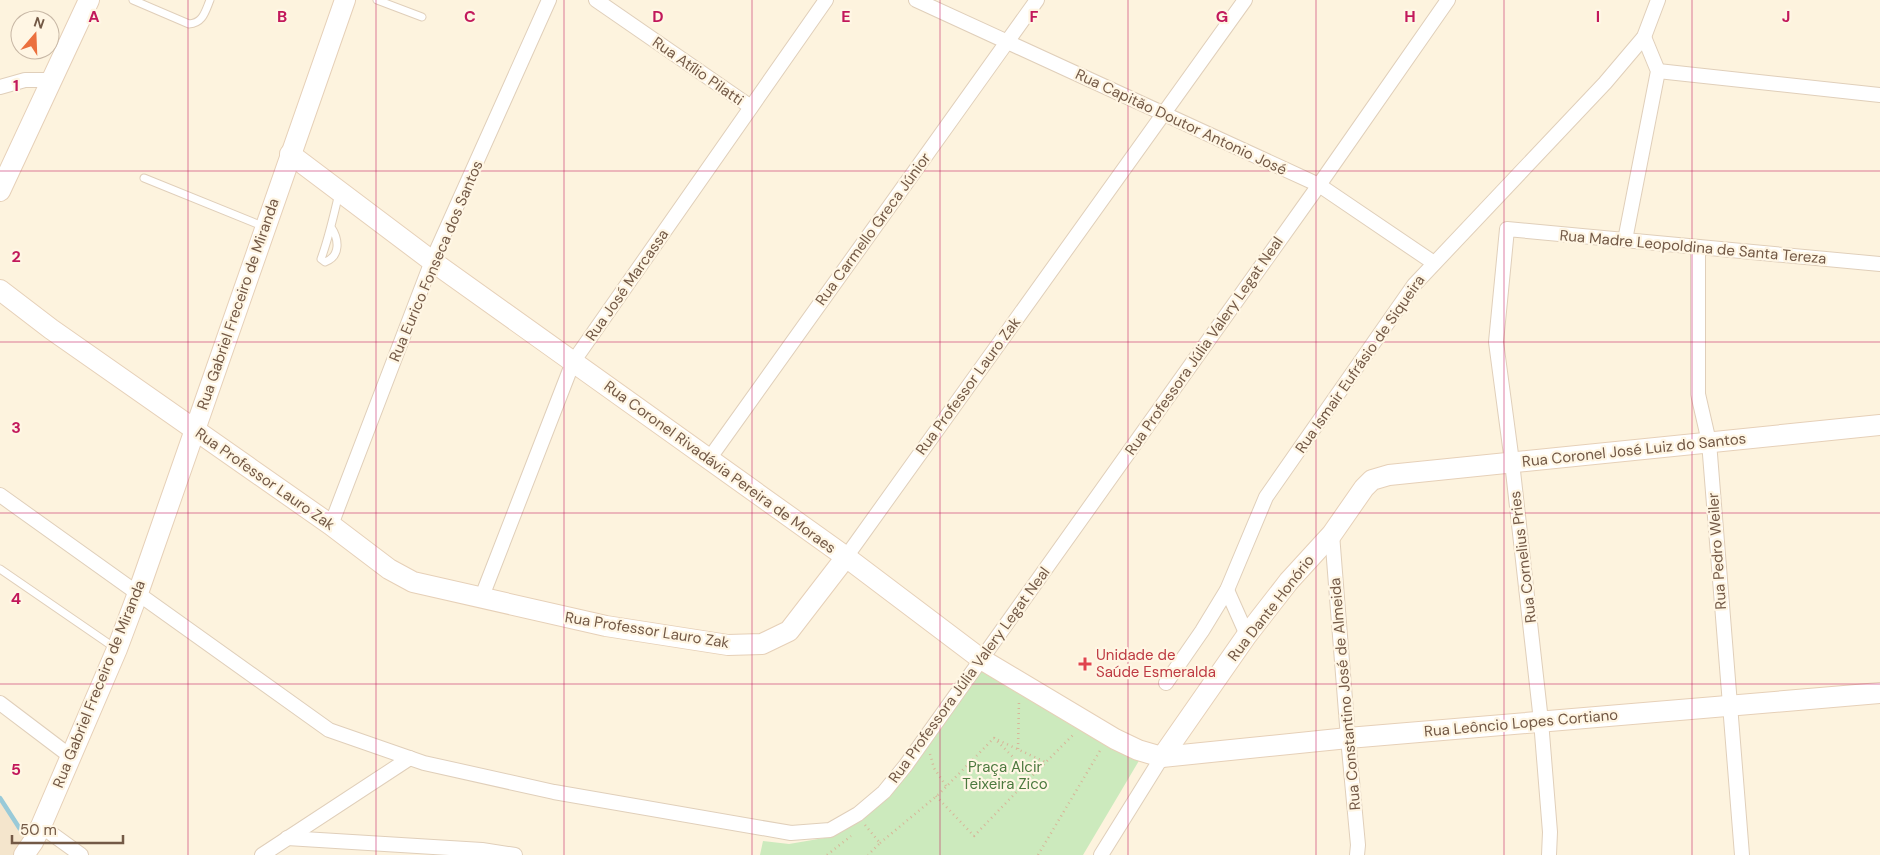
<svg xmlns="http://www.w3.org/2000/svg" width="1880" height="855" font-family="'DM Sans',sans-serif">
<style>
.residential{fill:#f4e5cc}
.green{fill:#cceabd}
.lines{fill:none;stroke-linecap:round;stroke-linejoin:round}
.stream{stroke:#99cad8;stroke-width:4.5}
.lane-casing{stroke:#e0cfba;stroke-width:9}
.street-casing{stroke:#e0cfba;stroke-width:16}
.secondary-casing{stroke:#e6d0b8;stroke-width:22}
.path{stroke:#d7b599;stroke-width:2.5;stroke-dasharray:1 4;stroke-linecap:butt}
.lane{stroke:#fff;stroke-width:7}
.street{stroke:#fff;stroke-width:14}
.secondary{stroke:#fff;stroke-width:20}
.grid{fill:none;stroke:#c2185b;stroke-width:1;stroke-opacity:0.55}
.health-dot{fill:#e0444e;stroke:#fff6e4;stroke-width:2}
.labels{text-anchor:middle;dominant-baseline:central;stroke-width:4.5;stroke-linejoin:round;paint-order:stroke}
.street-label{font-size:15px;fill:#735946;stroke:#fff6e4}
.health-label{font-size:15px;fill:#be3a42;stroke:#fff6e4;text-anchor:start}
.park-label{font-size:15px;fill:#4c793e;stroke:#fff6e4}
.grid-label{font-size:16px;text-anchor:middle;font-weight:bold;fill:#c2185b;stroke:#fff6e4;stroke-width:4.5;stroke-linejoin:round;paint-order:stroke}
</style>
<rect width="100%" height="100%" fill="#fdf3de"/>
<!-- residential -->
<polygon class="residential" points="0,798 20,829 35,855 0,855"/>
<!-- green -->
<polygon class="green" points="982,669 1140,759 1083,855 760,855 763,841 789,844 830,837 859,822 887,799"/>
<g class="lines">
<!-- stream -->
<polyline class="stream" points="0,798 20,829"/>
<defs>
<g id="lane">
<path d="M133,0L189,24C203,23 205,12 210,0"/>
<polyline points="377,0 422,17"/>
<polyline points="144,178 265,227"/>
<path d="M331,227C339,239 341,256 325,262L321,259C329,237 334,215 339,193"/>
<polyline points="0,569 115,648"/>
</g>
<g id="street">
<polyline points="596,0 751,107"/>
<polyline points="916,0 1319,185 1434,263"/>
<polyline points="1658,71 1880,95"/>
<polyline points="0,87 25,80 52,80"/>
<polyline points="1625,240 1658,71 1644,37"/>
<polyline points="1698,247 1698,394 1709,442 1742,855"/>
<polyline points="709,459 1037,0"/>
<polyline points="0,495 329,730 424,763 554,792 791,833 830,830 858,814 884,792 906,765 1319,185 1448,0"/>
<polyline points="331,525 432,261 549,0"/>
<polyline points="1332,534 1348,738 1358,845 1357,855"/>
<polyline points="846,557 1245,0"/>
<polyline points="1227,590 1247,635"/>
<polyline points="481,599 573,362 826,0"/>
<polyline points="1166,683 1202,631 1227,590 1266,497 1414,285 1605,83 1644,37 1658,0"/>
<polyline points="0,703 70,756"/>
<polyline points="41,826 81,855"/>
<polyline points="287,838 482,850 515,855"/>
<polyline points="262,855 410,758"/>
<polyline points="1101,855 1162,757"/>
<polyline points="1549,855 1550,832 1541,721 1512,462 1496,342 1507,229 1880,264"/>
</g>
<g id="secondary">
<polyline points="290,154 432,261 846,557 981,659 1115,739 1138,750 1162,757 1348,738 1880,693"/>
<polyline points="0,191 89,0"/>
<polyline points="0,290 51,329 331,525 389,569 413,582 606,626 728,645 762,644 789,631 846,557"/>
<polyline points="1162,757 1247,635 1289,581 1332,534 1364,488 1372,480 1389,475 1880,425"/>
<polyline points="24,855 33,842 41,826 117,649 138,593 345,0"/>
</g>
</defs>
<!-- lane casing -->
<use href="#lane" class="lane-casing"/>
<!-- street casing -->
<use href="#street" class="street-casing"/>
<!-- secondary casing -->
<use href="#secondary" class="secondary-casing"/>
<!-- path -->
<g class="path">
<polyline points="998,740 1045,762"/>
<polyline points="1018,749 1019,701"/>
<polyline points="930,754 934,768 946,786"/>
<polyline points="936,796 974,836 1032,776"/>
<polyline points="865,825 880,843 868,855"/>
<polyline points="880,843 939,794 994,738 1032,776 1073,735"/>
<polyline points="827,855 851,836"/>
<polyline points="1038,855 1101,749"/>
</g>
<!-- lane -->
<use href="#lane" class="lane"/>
<!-- street -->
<use href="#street" class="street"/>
<!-- secondary -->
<use href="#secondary" class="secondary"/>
</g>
<!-- grid -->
<path class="grid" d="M188,0V855M376,0V855M564,0V855M752,0V855M940,0V855M1128,0V855M1316,0V855M1504,0V855M1692,0V855M0,171H1880M0,342H1880M0,513H1880M0,684H1880"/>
<!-- markers -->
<path class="health-dot" d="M1082.5 656.5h5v5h5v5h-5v5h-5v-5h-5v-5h5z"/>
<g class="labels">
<!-- street labels -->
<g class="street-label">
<text transform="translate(698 71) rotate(35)">Rua Atílio Pilatti</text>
<text transform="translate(1181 122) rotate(25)">Rua Capitão Doutor Antonio José</text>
<text transform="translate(873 229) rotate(-54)">Rua Carmello Greca Júnior</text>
<text transform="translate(1693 247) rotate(5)">Rua Madre Leopoldina de Santa Tereza</text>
<text transform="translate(436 261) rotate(-67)">Rua Eurico Fonseca dos Santos</text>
<text transform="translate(627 285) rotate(-55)">Rua José Marcassa</text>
<text transform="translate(238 304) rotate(-71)">Rua Gabriel Freceiro de Miranda</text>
<text transform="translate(1204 346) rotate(-55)">Rua Professora Júlia Valery Legat Neal</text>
<text transform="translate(1360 364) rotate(-55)">Rua Ismair Eufrásio de Siqueira</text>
<text transform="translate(968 386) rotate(-54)">Rua Professor Lauro Zak</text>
<text transform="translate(1634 450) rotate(-6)">Rua Coronel José Luiz do Santos</text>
<text transform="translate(720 467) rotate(36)">Rua Coronel Rivadávia Pereira de Moraes</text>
<text transform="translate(265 479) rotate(35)">Rua Professor Lauro Zak</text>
<text transform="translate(1717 551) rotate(-94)">Rua Pedro Weiler</text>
<text transform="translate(1523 557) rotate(-97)">Rua Cornelius Pries</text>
<text transform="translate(1271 608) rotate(-52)">Rua Dante Honório</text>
<text transform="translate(647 630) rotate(9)">Rua Professor Lauro Zak</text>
<text transform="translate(969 675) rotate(-54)">Rua Professora Júlia Valery Legat Neal</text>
<text transform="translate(99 684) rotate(-68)">Rua Gabriel Freceiro de Miranda</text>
<text transform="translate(1345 694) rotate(-95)">Rua Constantino José de Almeida</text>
<text transform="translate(1521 723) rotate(-5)">Rua Leôncio Lopes Cortiano</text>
</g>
<!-- health labels -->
<g class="health-label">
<text x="1096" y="655">Unidade de<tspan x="1096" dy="17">Saúde Esmeralda</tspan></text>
</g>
<!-- park labels -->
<g class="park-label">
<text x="1005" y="767">Praça Alcir<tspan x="1005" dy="17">Teixeira Zico</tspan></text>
</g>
</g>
<g class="grid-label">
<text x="94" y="22">A</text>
<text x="282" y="22">B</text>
<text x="470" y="22">C</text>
<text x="658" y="22">D</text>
<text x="846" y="22">E</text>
<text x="1034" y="22">F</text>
<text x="1222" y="22">G</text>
<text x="1410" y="22">H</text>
<text x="1598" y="22">I</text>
<text x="1786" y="22">J</text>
<text x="16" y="91">1</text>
<text x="16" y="262">2</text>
<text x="16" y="433">3</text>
<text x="16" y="604">4</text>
<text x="16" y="775">5</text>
</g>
<!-- north arrow -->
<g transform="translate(35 35) rotate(19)"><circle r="24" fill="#fff6e4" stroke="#c7b7a5"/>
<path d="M0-4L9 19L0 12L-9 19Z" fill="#eb703e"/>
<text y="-8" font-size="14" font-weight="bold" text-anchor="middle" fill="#735946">N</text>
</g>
<!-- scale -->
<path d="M12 835v8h111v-8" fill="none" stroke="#735946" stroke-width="2.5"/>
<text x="20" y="835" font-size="15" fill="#735946" stroke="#fff6e4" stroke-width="4" paint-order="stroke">50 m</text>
</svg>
